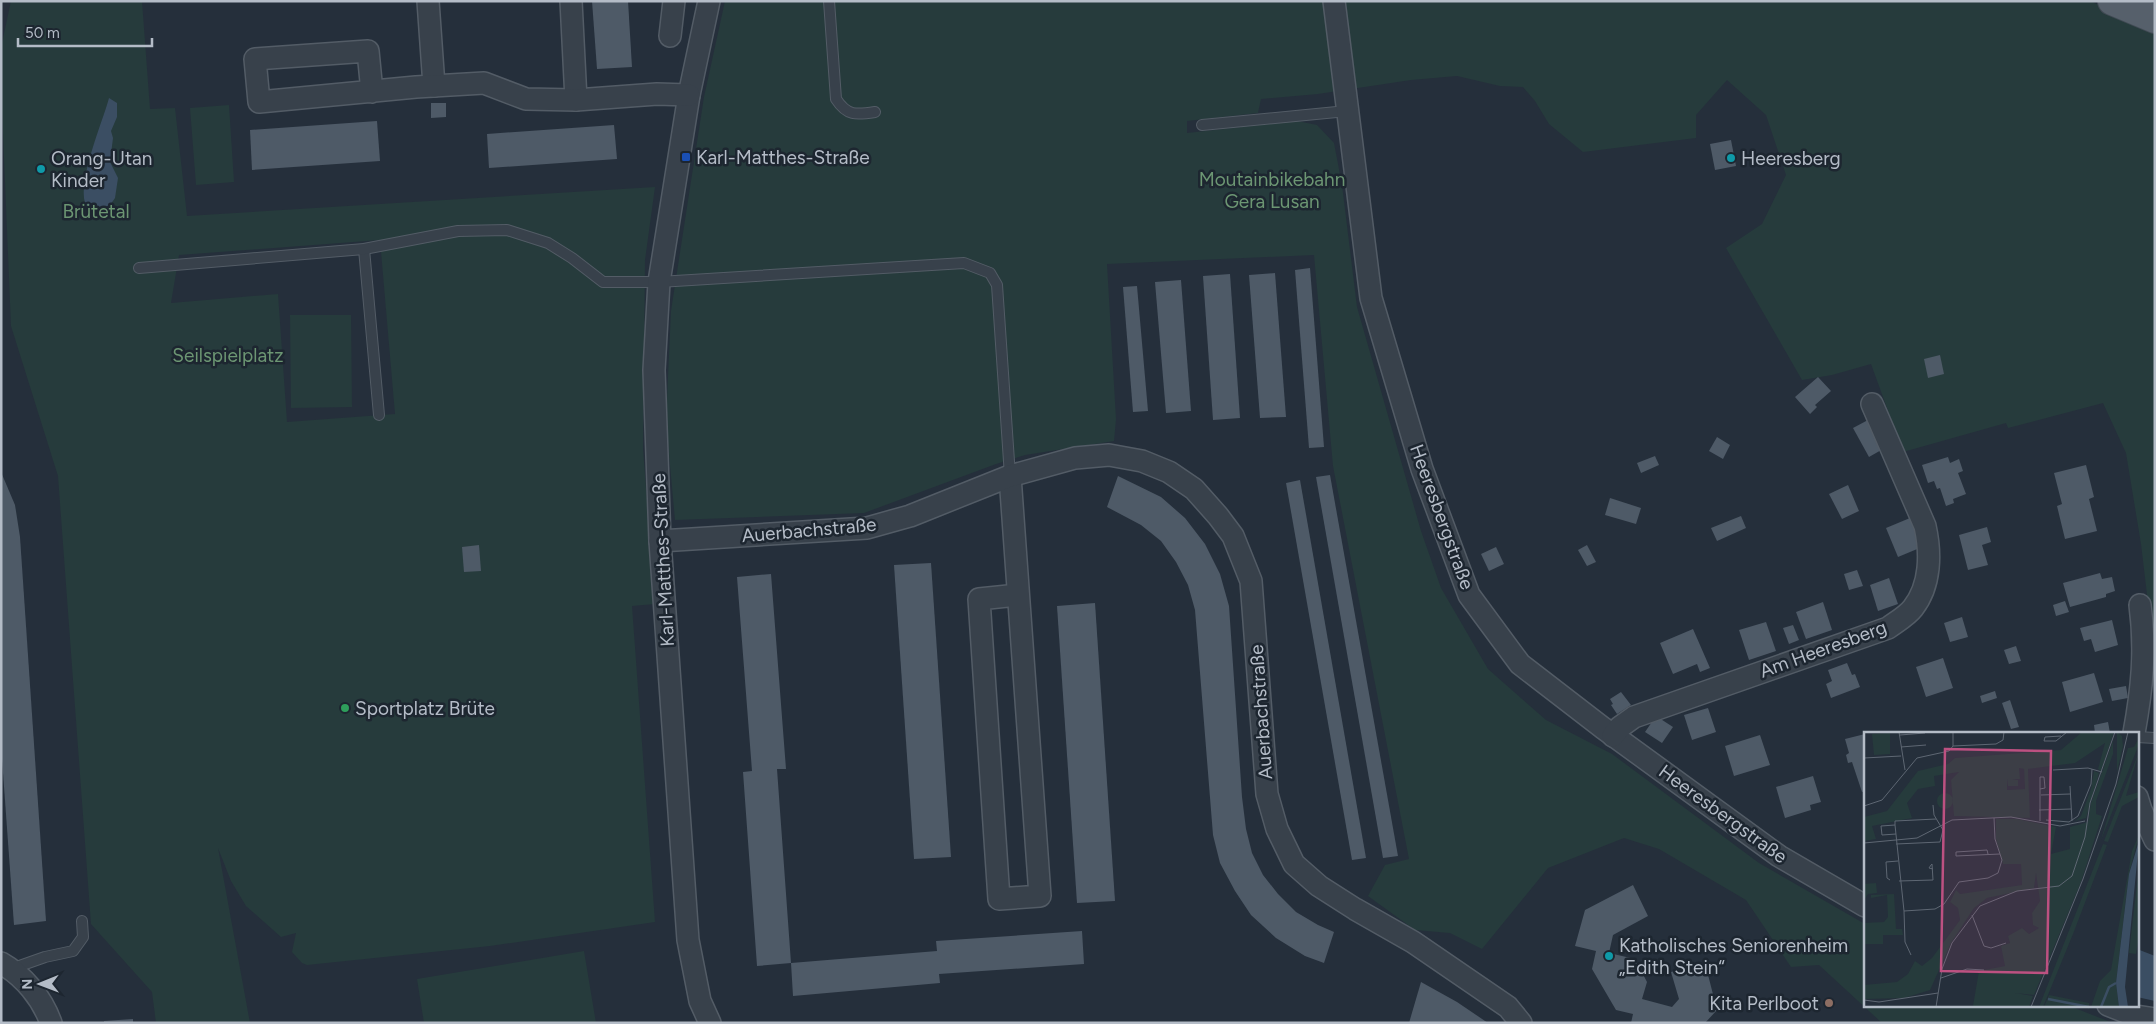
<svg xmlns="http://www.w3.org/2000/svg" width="2156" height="1024" font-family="Figtree,sans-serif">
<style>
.green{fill:#263b3c;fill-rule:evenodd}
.water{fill:#3b4e63}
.building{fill:#4e5a67}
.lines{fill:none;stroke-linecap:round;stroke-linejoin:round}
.service-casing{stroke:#535c66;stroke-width:12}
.minor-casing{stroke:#535c66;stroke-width:24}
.primary-casing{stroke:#414a54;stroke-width:30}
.service{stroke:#38414b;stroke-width:10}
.minor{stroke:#38414b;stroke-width:21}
.primary{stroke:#56606b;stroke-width:28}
.transit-dot{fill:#1a4fb4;stroke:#1d2630;stroke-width:2}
.culture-dot{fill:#0f9aa8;stroke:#1d2630;stroke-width:2}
.leisure-dot{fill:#2e9e5b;stroke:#1d2630;stroke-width:2}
.education-dot{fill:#8d6e63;stroke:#1d2630;stroke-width:2}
.labels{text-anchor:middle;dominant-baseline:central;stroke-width:5;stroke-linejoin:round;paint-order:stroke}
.poi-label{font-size:19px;fill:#b4bcc7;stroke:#1d2630;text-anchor:start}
.park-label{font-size:19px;fill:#6c9673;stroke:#1d2630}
.street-label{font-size:19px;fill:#b4bcc7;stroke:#1d2630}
.inset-river{fill:none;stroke:#3b4e63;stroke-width:2.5}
.inset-road{fill:none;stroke:#5e6773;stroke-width:1}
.view{fill:#bd5181;fill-opacity:0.15;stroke:#bd5181;stroke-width:2.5}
.inset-edge{fill:none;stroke:#b4bcc7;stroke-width:2.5}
</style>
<rect width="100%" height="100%" fill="#252f3b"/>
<!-- green -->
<g class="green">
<path d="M11,1H142L150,109L175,108L187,216L655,187L645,260L643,449L655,604L632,606L655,922L490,946L307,965L302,963L292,952L296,933L281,937L246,906L231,881L218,848L250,1023H156L152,992L91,924L58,476L11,326L1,86V48ZM380,240L395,414L287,422L278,294L171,303L179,255Z"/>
<polygon points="725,1 2090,1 2155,30 2155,662 2141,544 2126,453 2103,403 2008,428 2006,423 1903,452 1871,364 1832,375 1802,380 1726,248 1762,224 1786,175 1766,115 1727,80 1696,115 1696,138 1583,152 1549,124 1535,101 1523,87 1500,86 1457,76 1411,80 1318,94 1261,99 1258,113 1187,121 1187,133 1297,121 1317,125 1334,143 1342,185 1357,307 1421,531 1441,588 1488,669 1546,720 1612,754 1759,863 1865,924 1865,1005 2067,1005 2113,1023 1882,1023 1819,965 1791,967 1746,900 1659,849 1624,838 1548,868 1482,949 1450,933 1415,930 1368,896 1385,865 1409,859 1333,466 1314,255 1107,264 1116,419 1114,441 1025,455 996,464 864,513 675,520 666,421 671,311 704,97"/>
<polygon points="229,105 234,182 196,185 190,108"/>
<polygon points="290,315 351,315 352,407 291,408"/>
<polygon points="584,951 596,1023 424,1023 417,979"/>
</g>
<!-- water -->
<g class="water">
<path d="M109,98L117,103V117L111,131L113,138L110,162L118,178L115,198L108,208L92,217C89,213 86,208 85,203C78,178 102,124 109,98Z"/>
<polygon points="2137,949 2155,956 2155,1001 2137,997"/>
</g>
<!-- building -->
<g class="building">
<polygon points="592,1 628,1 632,67 597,69"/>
<polygon points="431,103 446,103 446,117 431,118"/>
<polygon points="377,121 380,161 252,170 250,130"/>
<polygon points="614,125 617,159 489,168 487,134"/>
<polygon points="1731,140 1736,166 1715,170 1710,144"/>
<polygon points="1310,268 1324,447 1309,448 1295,270"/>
<polygon points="1275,273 1286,417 1260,418 1249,275"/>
<polygon points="1230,274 1240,418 1213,420 1203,276"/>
<polygon points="1181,280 1191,411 1166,413 1155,282"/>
<polygon points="1137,286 1148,411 1133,412 1123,287"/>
<polygon points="1940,355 1944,374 1928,378 1924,359"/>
<polygon points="1818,377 1831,391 1815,405 1817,407 1810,414 1795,397"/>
<polygon points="1868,420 1883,449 1869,457 1853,428"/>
<polygon points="1717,437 1730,445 1723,459 1709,451"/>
<polygon points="1655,456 1659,465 1641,473 1637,463"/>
<polygon points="1948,457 1950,463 1959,459 1963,471 1958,473 1966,494 1953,499 1954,503 1946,506 1940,488 1937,489 1934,481 1928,483 1922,465"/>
<polygon points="2086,465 2094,497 2089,499 2097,531 2065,539 2057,506 2062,504 2054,473"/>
<polygon points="1,472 15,505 20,537 46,921 14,925 1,745"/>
<polygon points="1330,475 1398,856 1383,858 1316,477"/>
<polygon points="1118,476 1161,497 1185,518 1205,544 1220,574 1229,606 1242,797 1246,829 1252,853 1263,875 1278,894 1296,912 1318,925 1334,932 1324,963 1305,956 1276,938 1251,915 1235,891 1220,863 1213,835 1195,610 1188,585 1176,562 1161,541 1141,525 1107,507"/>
<polygon points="1300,480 1366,858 1352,860 1286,483"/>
<polygon points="1848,485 1859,511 1842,519 1829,494"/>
<polygon points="1610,498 1641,508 1636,524 1605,515"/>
<polygon points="1741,516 1746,528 1717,541 1711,528"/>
<polygon points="1910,518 1922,547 1898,557 1886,528"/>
<polygon points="1987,527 1991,542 1982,545 1988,565 1968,570 1959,535"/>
<polygon points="479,545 481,571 464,572 462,547"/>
<polygon points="1587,545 1596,562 1587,566 1578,550"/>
<polygon points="1496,547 1504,564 1489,571 1481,554"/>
<polygon points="931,563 951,857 914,859 894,565"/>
<polygon points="1857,570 1863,586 1849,590 1844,574"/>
<polygon points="2100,573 2102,579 2112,577 2115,591 2106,594 2106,597 2070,607 2063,583"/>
<polygon points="771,574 786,769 777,769 791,963 757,966 743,772 752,771 737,577"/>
<polygon points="1889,578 1898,604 1878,611 1870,585"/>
<polygon points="2065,601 2069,612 2056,616 2053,605"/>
<polygon points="1823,602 1832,630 1806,639 1796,612"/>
<polygon points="1095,603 1115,901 1077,903 1057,606"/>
<polygon points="1962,617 1968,637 1950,642 1944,623"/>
<polygon points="2112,620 2118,645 2095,652 2091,639 2084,641 2080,628"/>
<polygon points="1766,622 1776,651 1749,660 1739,630"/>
<polygon points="1793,625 1799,640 1789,644 1783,628"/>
<polygon points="1693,629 1710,668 1700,672 1697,664 1673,674 1660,643"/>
<polygon points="2016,646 2021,661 2009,664 2004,650"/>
<polygon points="1943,658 1953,688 1926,697 1916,667"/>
<polygon points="1847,663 1852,675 1855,674 1860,687 1831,698 1826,684 1832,681 1828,670"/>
<polygon points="2094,673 2103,702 2070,712 2062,682"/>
<polygon points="2126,686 2128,698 2112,701 2109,689"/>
<polygon points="1995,691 1997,698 1982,703 1980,696"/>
<polygon points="1621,692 1631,705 1617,714 1611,705 1613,704 1610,699"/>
<polygon points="2010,700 2019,727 2011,729 2002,703"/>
<polygon points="1708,708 1716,732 1692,740 1684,715"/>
<polygon points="1656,716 1673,727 1662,743 1645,732"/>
<polygon points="2108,722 2110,733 2095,733 2094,725"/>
<polygon points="1865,734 1865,791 1862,792 1852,762 1848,763 1846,755 1849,753 1845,739"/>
<polygon points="1760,735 1770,765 1734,776 1725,746"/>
<polygon points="1813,776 1821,802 1810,805 1811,810 1785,818 1776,787"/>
<polygon points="1633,885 1648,916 1613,935 1609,953 1635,959 1647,982 1642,999 1672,1007 1679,999 1671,972 1705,963 1717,1010 1705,1023 1631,1023 1633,1014 1616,1010 1592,969 1596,951 1575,946 1585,910"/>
<polygon points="1082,931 1084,964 939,974 940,983 793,996 791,963 937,951 936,941"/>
<polygon points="1421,982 1457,1002 1488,1023 1409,1023"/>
<polygon points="133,1019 133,1023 104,1023 104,1021"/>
</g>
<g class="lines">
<defs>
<g id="service">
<path d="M829,1L836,99C847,116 856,115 875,112"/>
<polyline points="1202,125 1347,111"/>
<polyline points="364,249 379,415"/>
<polyline points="139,268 364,249 458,231 507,230 548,243 572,258 603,282 659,282 964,263 990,273 997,285 1010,476"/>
<polyline points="2137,737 2155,738"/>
<polyline points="11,969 45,957 73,951 83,937 82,921"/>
</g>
<g id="minor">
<polyline points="428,1 434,86"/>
<polyline points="571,1 576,100"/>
<polyline points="709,1 689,95 659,282 654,370 660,541 688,940 700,1001 710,1023"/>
<polyline points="1334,1 1371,298 1422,469 1469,595 1520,664 1603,728 1779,856 1865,906"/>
<polyline points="670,36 674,1"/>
<polyline points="372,92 368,51 255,59 259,102 416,87 484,83 526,99 576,100 657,94 689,95"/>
<polyline points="1010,476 1040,896 999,899 979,599 1018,595"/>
<polyline points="660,541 867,528 910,516 1010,476 1075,458 1109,455 1142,461 1169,472 1194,489 1218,516 1233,536 1251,581 1267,794 1277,829 1294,864 1319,886 1355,909 1413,942 1508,1007 1521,1023"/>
<path d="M2134,733C2142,689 2146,650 2140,605"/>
<path d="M1613,736L1620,727L1634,717L1888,628C1896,622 1907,616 1913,608C1931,585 1931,553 1925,526L1872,404"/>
<polyline points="2137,797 2141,810 2155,840"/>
<path d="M1,963C24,976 42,998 51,1023"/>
<polyline points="2108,1005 2136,1016 2155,1019"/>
</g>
<polyline id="primary" points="2112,1 2155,19"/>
</defs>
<!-- service casing -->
<use href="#service" class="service-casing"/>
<!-- minor casing -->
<use href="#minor" class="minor-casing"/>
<!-- primary casing -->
<use href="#primary" class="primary-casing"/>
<!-- service -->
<use href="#service" class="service"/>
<!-- minor -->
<use href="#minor" class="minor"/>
<!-- primary -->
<use href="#primary" class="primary"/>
</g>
<!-- markers -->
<rect class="transit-dot" x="681" y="152" width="10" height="10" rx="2.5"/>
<g class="culture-dot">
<circle cx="1731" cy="158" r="5"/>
<circle cx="41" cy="169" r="5"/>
<circle cx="1609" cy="956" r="5"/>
</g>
<circle class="leisure-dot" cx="345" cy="708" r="5"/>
<circle class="education-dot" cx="1829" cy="1003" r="5"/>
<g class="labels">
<!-- poi labels -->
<g class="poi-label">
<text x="696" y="157">Karl-Matthes-Straße</text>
<text x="51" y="158">Orang-Utan<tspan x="51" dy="22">Kinder</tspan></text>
<text x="1741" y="158">Heeresberg</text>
<text x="355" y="708">Sportplatz Brüte</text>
<text x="1619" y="945">Katholisches Seniorenheim<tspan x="1619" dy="22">„Edith Stein“</tspan></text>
<text x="1819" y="1003" text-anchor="end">Kita Perlboot</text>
</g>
<!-- park labels -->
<g class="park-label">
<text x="1272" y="179">Moutainbikebahn<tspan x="1272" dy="22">Gera Lusan</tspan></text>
<text x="96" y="211">Brütetal</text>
<text x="228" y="355">Seilspielplatz</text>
</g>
<!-- street labels -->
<g class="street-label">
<text transform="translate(1442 517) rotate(70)">Heeresbergstraße</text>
<text transform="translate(809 530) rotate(-5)">Auerbachstraße</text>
<text transform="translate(663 560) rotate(-93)">Karl-Matthes-Straße</text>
<text transform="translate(1823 649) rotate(-20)">Am Heeresberg</text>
<text transform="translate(1261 712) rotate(-94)">Auerbachstraße</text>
<text transform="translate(1723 814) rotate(36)">Heeresbergstraße</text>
</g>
</g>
<!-- overview -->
<g transform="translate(1864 732)">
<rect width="275" height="275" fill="#252f3b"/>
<path d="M218,0H250L237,39L234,37L241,11L211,31L164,37L166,86L90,84L87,48L95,40L70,44L71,54L54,57L43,71L48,86L8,94L12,107L0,109V85L23,79L54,39L84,32L91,26L197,18ZM155,36L160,37L161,57L143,58V47L144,54H154V48L148,47H156ZM253,0L258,4L259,14L253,40ZM26,1V22L10,23L8,2ZM275,6V12L237,108L264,16L270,15ZM249,9V22L232,69V82L238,84L217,150L170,263L151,261L169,264L165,275L103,274H109L115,239L141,234L137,214L146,211L144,204L158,196L165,202L175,196L169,193L168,181L176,169L172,141L170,156L123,166L110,176L87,211L66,258L40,266L0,267V253L33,250L44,242L51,229L58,234L68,226L96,188L94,176L86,170L92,158L96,162L158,153L157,132H139L132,107V87H153L192,95L187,122L206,117V95L224,90L227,71ZM275,20L262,64L275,60V65L258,74L244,110L240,109ZM230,39L235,41L222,86L211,89L217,84L227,57ZM73 69a8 8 0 1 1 16 0a8 8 0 1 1-16 0ZM275,103L265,142L252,251L255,275H227L236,249L247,238L268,119ZM239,112L243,113L209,202L179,275H175ZM275,134V205L272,222L265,221ZM12,151L13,161L4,162L0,168V152ZM30,162L32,197H38L39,203H19V212H0V191L20,190L24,185L23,163L7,166V163ZM185,263L225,271V274L180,275Z" fill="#263b3c" fill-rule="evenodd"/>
<path d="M275,109L261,255L264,275H255L252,251L265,142Z" fill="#3b4e63"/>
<path class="inset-river" d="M184,267L225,275M237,275L245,255L252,251"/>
<path class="inset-road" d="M35,0L41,38M36,3L61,1M197,4L181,5L180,9H192L203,0M89,14L132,12L139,8L140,0M37,15L62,13M0,26L37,24M189,38L224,36L238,40M206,54L208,89M177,63L206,62M0,74L18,68L53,26L85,19L89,14V0M175,78L207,77M182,88L205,90L214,84L227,52L228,37M176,89V45H180L181,56L176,57M31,93V89L72,87M32,102L18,103L17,94L31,93L40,179L41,210L47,223M0,111L53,106L88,88L147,85L196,94L221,89M32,112L76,110L79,98L70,83L69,73M92,124L136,122M92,124V120L123,118L124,122M26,148L23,146L22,130L34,129M35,149L69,148L68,132L67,133L65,136L69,137M40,179L71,177L80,172L95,150L124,146L134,141L138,128L131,107L130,86M108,183L120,214L127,216L142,211M77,246L103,237L120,238M0,268L15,270L74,261M72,275L78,237L88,211L116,174L153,159L195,154L208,144L221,105L226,71L251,0M167,275L219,147L252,52L264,0"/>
<path class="view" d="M81,17L187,19L183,241L77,239Z"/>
<rect width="275" height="275" class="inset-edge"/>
</g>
<!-- border -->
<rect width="2156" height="1024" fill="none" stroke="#b4bcc7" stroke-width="5"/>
<!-- north arrow -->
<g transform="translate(40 984) rotate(269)" stroke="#1d2630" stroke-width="4" paint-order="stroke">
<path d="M0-4L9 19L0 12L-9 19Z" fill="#b4bcc7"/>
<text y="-8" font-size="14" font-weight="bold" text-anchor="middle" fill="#b4bcc7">N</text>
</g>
<!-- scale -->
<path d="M18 38v8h134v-8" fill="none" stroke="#b4bcc7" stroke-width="2.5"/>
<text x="25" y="38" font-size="15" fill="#b4bcc7" stroke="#1d2630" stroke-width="4" paint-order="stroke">50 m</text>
</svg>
